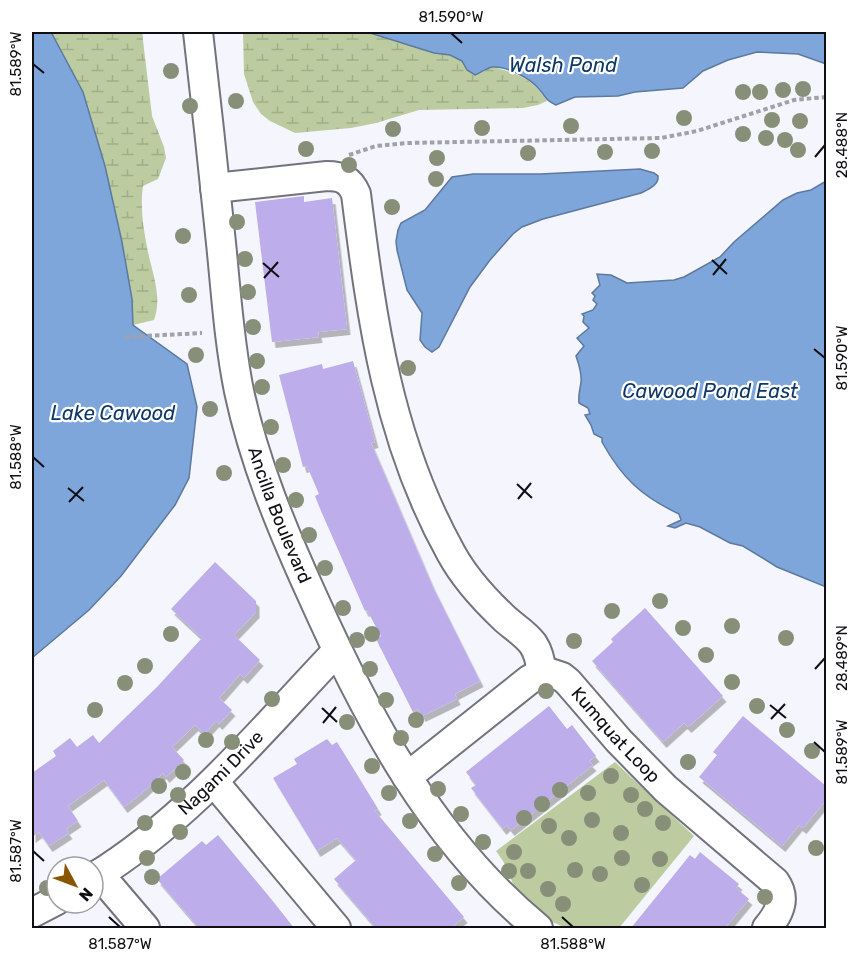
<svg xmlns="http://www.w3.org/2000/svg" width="858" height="960" font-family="Rubik,sans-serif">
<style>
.green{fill:#bccca0}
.wetland{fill:url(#wetland-marsh)}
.water{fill:#7ea6da;stroke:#5d799e;stroke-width:1.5}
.building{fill:#beadeb;filter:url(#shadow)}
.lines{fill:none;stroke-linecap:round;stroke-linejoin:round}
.minor-casing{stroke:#73737c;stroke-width:32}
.path{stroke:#a1a1a8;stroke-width:4;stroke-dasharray:4.5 3;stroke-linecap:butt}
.minor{stroke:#fff;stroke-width:28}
.tree{fill:#888f79}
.ticks{fill:none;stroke:#0f0f13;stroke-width:2}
.labels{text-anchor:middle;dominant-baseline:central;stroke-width:4.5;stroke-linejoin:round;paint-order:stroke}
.street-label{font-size:18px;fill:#0f0f13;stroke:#fff}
.water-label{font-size:20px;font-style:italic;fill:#0f3767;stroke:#fff}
.neatline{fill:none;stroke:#0f0f13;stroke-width:2}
.ticks-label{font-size:15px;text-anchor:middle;fill:#0f0f13}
</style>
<defs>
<pattern id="wetland-marsh" width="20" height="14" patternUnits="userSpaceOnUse" patternTransform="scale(1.5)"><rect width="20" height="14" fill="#bccca0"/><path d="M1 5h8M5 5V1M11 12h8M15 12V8" fill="none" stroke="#a0ae89"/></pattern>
<filter id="shadow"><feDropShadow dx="3.5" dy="6" stdDeviation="0" flood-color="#0004"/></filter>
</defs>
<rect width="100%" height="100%" fill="#f5f5fe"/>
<!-- green -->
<polygon class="green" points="615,762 694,836 619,928 566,928 539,916 518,895 503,861 496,851"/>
<!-- wetland -->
<g class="wetland">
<path d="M51,32H142L152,116L164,147L166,158L158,179L143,186C140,207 143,226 147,247C151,270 163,296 154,320L133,325L132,299L122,242L105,166L83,92Z"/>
<path d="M243,32H367L434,53L450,55L462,61L467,70L483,72L491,67C516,72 533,79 547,101L538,105L523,108L419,110L376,123L351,128L295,133L270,121L261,114L253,102L244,74Z"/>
</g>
<!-- water -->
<g class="water">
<polygon points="32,32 51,32 83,92 105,166 122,242 132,299 133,325 187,364 197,407 189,478 175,505 121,576 89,610 32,658"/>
<path d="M367,32H826V64L798,54L757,52L728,60L703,71L683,88L635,92L618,96L575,97L556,105C545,100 547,98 539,89C530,78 507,66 492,67C487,68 480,73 475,75L467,70L462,61L450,55L434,53Z"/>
<path d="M640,169L654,173L658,176C659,185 649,189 641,193L543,219L522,227L513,234L490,260L470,287L439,347L432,352L425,347L420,340L422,313L407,290L397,250L396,241L398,230L401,223L425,210L452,177L473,174H541Z"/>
<path d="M826,181V587L777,567L743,546L730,543L700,527L686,523L675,528L668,526L681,520L679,514C641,496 622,478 602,442V438L594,434L591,425L585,415L590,414L588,408L579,403C578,395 580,390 581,382C582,372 579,365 576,356L584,346L577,338L589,328L583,322L584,316L582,314L593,310L597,304L593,300L595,296L592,293L600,285L597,274L611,275L627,283L674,280L684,277L720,257L734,242L783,200L797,193L811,190Z"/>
</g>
<!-- building -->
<g class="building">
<polygon points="304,196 304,202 332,198 347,329 318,332 319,337 272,342 255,202"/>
<polygon points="353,361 375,442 371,443 432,585 480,681 455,694 457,699 422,716 418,709 413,712 376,639 381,636 367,610 365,611 321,511 315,496 319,494 307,466 303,467 279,375 322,364 323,369"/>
<polygon points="215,562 256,601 256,612 234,635 260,660 244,678 240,674 219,698 232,710 219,724 216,721 204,734 195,725 172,747 184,760 166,777 163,773 143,792 124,807 104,780 68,806 78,821 66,829 69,833 49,846 39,832 32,837 32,773 56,756 53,751 70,738 77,747 93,735 99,743 157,687 202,638 171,609"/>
<polygon points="645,608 723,696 688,727 684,723 663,742 592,661 613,642 611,639"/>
<polygon points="549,706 567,729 572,725 596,756 589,761 593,765 511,830 507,825 503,829 471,788 476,785 466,772"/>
<polygon points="743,716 826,786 826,800 803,828 799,825 782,846 699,777 717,755 713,752"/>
<polygon points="327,739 332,745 337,742 378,809 375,811 464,917 451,928 376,928 334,879 356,860 337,838 317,851 273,778 297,764 294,759"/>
<polygon points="218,835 272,900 294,928 199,928 157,879 202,841 206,845"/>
<polygon points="700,852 739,884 736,888 749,899 725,928 631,928 690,855 695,859"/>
</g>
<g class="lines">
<defs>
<g id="minor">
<path id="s1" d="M198,32C206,102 214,173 221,243C226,292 229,342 239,391C254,462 282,529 312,595C367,718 432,841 538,928"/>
<path d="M215,188L327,176C342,176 350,180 356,194C372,321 388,440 451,553C464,577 483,598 503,617C512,626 525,633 533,644C539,653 541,664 542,674"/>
<path id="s2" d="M407,777L529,680L536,676L550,673L562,677L568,682L619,741L666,789L775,882C787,899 779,914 767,928"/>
<polyline points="214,782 336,928"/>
<polyline points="99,874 145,928"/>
<path id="s3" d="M93,878C189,819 260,732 337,651"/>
<polyline points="32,913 57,900"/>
</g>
</defs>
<!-- minor casing -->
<use href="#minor" class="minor-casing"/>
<!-- path -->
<g class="path">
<polyline points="349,155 376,146 407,143 661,138 697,131 794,100 826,97"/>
<polyline points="125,337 202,333"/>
</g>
<!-- minor -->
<use href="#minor" class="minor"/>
</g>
<!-- trees -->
<g class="tree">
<circle cx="171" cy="71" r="8"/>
<circle cx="803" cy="89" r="8"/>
<circle cx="783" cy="90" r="8"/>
<circle cx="743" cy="92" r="8"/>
<circle cx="760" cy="92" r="8"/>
<circle cx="236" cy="101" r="8"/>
<circle cx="190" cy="106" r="8"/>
<circle cx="684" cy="118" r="8"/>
<circle cx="772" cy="120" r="8"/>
<circle cx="800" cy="121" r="8"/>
<circle cx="571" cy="126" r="8"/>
<circle cx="482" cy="128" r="8"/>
<circle cx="393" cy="129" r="8"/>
<circle cx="743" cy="134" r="8"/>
<circle cx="766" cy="138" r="8"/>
<circle cx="785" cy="140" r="8"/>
<circle cx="306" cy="149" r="8"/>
<circle cx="798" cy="150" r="8"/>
<circle cx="652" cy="151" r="8"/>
<circle cx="605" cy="152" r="8"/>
<circle cx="528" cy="153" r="8"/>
<circle cx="437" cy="158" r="8"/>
<circle cx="349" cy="165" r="8"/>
<circle cx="436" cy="179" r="8"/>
<circle cx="392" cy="207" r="8"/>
<circle cx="237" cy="222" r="8"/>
<circle cx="183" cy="236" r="8"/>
<circle cx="245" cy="259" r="8"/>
<circle cx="248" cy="292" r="8"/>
<circle cx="189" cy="295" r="8"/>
<circle cx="253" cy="327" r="8"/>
<circle cx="196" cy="355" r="8"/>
<circle cx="257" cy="361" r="8"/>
<circle cx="408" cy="368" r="8"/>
<circle cx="262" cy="387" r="8"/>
<circle cx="210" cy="409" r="8"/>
<circle cx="271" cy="427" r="8"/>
<circle cx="283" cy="465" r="8"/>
<circle cx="224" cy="473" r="8"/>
<circle cx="296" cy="500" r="8"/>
<circle cx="309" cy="535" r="8"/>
<circle cx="325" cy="568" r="8"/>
<circle cx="660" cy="601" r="8"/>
<circle cx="343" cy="608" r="8"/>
<circle cx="612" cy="611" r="8"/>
<circle cx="732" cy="626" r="8"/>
<circle cx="683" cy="628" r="8"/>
<circle cx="171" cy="634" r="8"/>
<circle cx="372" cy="634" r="8"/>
<circle cx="786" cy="638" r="8"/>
<circle cx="357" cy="640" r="8"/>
<circle cx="574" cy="641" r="8"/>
<circle cx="706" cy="655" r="8"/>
<circle cx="145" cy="666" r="8"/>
<circle cx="370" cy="669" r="8"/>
<circle cx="732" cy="682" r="8"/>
<circle cx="125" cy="683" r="8"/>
<circle cx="546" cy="691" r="8"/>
<circle cx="272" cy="699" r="8"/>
<circle cx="386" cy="700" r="8"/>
<circle cx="757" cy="706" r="8"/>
<circle cx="95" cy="710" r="8"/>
<circle cx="416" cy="720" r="8"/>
<circle cx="347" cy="722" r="8"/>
<circle cx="787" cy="730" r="8"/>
<circle cx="401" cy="738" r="8"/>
<circle cx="206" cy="740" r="8"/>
<circle cx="232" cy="742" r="8"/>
<circle cx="812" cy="751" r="8"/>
<circle cx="688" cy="762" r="8"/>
<circle cx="372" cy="766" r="8"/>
<circle cx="183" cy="772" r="8"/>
<circle cx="611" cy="776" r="8"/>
<circle cx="159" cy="786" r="8"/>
<circle cx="438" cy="789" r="8"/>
<circle cx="560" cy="790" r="8"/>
<circle cx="389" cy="793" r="8"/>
<circle cx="588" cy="793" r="8"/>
<circle cx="178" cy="795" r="8"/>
<circle cx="631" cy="795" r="8"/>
<circle cx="542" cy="804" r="8"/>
<circle cx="645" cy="809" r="8"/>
<circle cx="461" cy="814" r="8"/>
<circle cx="524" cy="818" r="8"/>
<circle cx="592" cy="820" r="8"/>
<circle cx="410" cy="821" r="8"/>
<circle cx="145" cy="823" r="8"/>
<circle cx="663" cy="823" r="8"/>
<circle cx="549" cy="826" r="8"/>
<circle cx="180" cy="832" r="8"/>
<circle cx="621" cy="833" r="8"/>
<circle cx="569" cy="838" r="8"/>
<circle cx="483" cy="842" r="8"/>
<circle cx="816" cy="848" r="8"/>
<circle cx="514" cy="852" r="8"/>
<circle cx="435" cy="854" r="8"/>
<circle cx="147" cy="858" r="8"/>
<circle cx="622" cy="858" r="8"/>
<circle cx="660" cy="859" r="8"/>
<circle cx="575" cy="870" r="8"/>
<circle cx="509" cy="871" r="8"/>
<circle cx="528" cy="871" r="8"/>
<circle cx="600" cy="874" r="8"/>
<circle cx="152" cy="877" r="8"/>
<circle cx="459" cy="883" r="8"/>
<circle cx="642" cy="885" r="8"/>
<circle cx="47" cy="888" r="8"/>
<circle cx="548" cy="889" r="8"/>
<circle cx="765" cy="897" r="8"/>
<circle cx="563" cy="904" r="8"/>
</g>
<!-- ticks -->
<path class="ticks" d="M451,33L462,43M33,64L44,73M815,157L825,145M712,260L727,274M263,263L279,277M713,275L726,259M264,278L278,262M814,349L825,358M33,457L44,467M517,484L532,498M68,488L84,501M518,499L531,483M69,502L83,487M815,669L825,658M770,705L786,718M322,708L337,722M771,719L785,704M323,723L336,707M814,742L825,752M33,851L44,861M109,917L120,927M562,917L573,927"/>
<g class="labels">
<!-- street labels -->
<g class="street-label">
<text stroke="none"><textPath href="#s1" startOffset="492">Ancilla Boulevard</textPath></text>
<text stroke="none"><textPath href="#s2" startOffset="270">Kumquat Loop</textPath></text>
<text stroke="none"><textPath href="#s3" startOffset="166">Nagami Drive</textPath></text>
</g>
<!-- water labels -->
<g class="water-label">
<text x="563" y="65">Walsh Pond</text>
<text x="710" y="391">Cawood Pond East</text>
<text x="113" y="413">Lake Cawood</text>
</g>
</g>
<!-- border -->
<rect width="858" height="960" fill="none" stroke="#ffffff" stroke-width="66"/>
<!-- north arrow -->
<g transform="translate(75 885) rotate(131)"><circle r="28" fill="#ffffff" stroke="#9f9fa1" stroke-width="1.5"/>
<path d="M0-4.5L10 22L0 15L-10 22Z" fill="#895600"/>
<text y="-9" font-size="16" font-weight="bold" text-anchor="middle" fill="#0f0f13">N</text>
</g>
<rect x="33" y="33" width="792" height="894" class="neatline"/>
<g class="ticks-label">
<text x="451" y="22">81.590°W</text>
<text transform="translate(16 64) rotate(-90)" y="5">81.589°W</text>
<text transform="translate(842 145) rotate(-90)" y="5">28.488°N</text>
<text transform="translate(842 358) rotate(-90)" y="5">81.590°W</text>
<text transform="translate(16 457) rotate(-90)" y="5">81.588°W</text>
<text transform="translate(842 658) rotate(-90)" y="5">28.489°N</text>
<text transform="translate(842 752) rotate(-90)" y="5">81.589°W</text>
<text transform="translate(16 851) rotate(-90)" y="5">81.587°W</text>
<text x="120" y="949">81.587°W</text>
<text x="573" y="949">81.588°W</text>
</g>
</svg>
